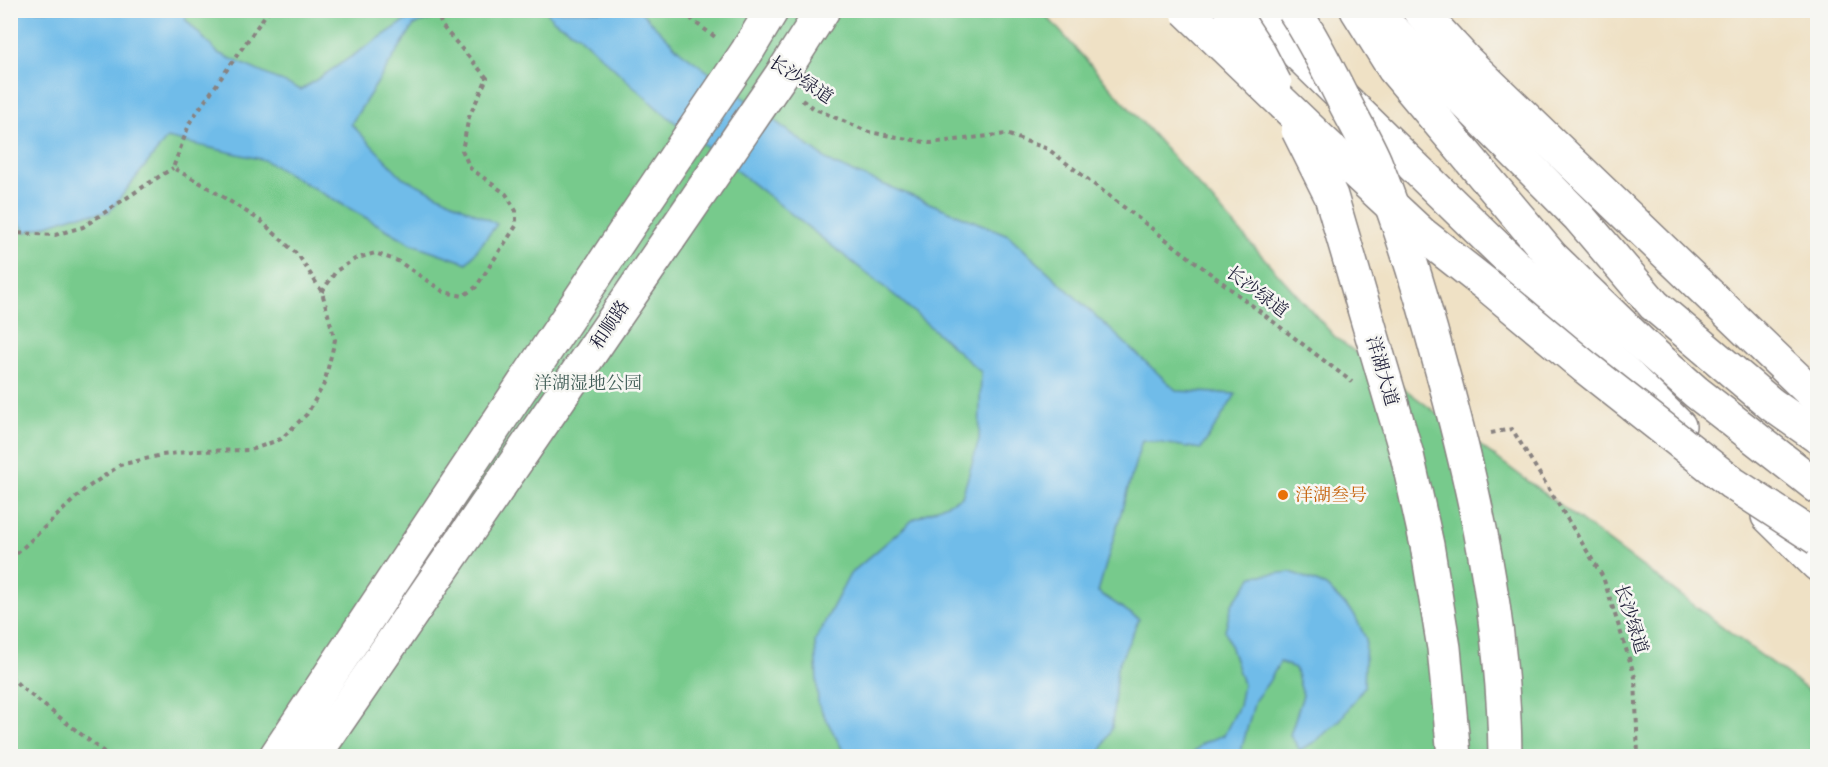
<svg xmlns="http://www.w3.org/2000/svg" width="1828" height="767" font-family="Cardo,'Noto Serif SC',serif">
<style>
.green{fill:#77ca8c;stroke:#4c7664;stroke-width:1.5}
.water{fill:#6fbce9;stroke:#486f92;stroke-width:1.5}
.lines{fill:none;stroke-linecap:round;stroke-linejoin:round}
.secondary-casing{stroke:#888280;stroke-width:36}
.primary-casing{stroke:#888280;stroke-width:36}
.trunk-casing{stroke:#888280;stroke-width:36}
.path{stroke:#888280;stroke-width:4;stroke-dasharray:4.5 4.5;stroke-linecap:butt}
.secondary{stroke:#fff;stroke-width:33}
.primary{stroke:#fff;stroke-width:33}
.trunk{stroke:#fff;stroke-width:33}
.secondary-bridge-casing{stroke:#888280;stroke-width:36;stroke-linecap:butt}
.trunk-bridge-casing{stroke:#888280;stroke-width:36;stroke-linecap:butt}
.secondary-bridge{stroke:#fff;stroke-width:33}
.trunk-bridge{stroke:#fff;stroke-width:33}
.food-dot{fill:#e8710a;stroke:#f6f6f2;stroke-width:2}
.labels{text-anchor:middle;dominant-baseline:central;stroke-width:5;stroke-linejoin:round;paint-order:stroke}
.street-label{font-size:18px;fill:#22223b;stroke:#f6f6f2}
.park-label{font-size:18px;fill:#405d57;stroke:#f6f6f2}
.food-label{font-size:18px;fill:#c56008;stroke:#f6f6f2;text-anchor:start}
</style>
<rect width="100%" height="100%" fill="#f6f6f2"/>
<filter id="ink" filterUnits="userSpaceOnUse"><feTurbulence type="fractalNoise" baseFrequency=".0167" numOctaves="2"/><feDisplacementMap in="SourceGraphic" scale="12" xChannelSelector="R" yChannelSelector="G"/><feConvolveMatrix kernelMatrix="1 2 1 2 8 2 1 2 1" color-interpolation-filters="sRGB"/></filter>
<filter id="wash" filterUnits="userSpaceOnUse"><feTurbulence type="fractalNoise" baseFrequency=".008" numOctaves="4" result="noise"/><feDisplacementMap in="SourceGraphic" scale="24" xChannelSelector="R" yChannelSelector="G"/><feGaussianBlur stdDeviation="1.35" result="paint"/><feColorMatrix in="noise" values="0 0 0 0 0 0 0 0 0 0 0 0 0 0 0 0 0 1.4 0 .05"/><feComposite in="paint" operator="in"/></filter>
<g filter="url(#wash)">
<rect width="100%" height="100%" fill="#efe1c5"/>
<!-- green -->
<polygon class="green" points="10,11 1042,11 1335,337 1817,697 1817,756 11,756"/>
<!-- water -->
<g class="water">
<polygon points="11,10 189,11 185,19 218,53 301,90 410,18 417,11 457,11 414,25 351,124 402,177 497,224 467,263 412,244 264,160 167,138 109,212 74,216 26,232 11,212"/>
<polygon points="546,11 640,11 680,51 833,164 1008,235 1177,391 1236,394 1201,449 1142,440 1098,592 1139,619 1117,668 1112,727 1099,756 846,756 818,704 815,641 850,574 914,519 962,497 979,440 981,372 898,298 657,108 578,35 553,20"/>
<polygon points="1291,572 1326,586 1354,614 1366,639 1364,687 1340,720 1316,741 1300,750 1290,735 1303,695 1295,668 1280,662 1268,683 1255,700 1241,751 1243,756 1190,756 1203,743 1224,735 1239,706 1243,684 1225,630 1232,604 1253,576"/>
</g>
</g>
<g filter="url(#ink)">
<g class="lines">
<defs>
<g id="secondary">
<polyline points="748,50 772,10"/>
<polyline points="784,71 823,10"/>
<polyline points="276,756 632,221"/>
<polyline points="314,756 669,239"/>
</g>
<g id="primary">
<polyline points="1253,10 1591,339 1679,426"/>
<polyline points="1419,10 1466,61 1818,399"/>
<polyline points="1768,516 1818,565"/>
</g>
<g id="trunk">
<polyline points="1357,10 1394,69 1552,257 1642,344 1696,392 1818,487"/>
<polyline points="1374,12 1465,102 1579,217 1654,305 1771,404 1818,437"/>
</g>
</defs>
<!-- secondary casing -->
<use href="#secondary" class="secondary-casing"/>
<!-- primary casing -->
<use href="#primary" class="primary-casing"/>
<!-- trunk casing -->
<use href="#trunk" class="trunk-casing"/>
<!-- path -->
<g class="path">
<polyline points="685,10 693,21 718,39"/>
<polyline points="802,100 813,108 869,132 930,143 1006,134 1048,149 1352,382"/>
<polyline points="10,231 15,233 55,235 83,227 149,183 173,168"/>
<polyline points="322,292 336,271 355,259 375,253 398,261 444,292 463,296 476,287 516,226 516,211 506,194 470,168 462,150 469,117 487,78 442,26 436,10"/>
<polyline points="1491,433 1512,429 1603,577 1635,677 1638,756"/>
<polyline points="10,560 84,490 120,465 162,455 194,451 251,450 281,439 307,414 324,384 335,340 322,292 299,256 261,221 204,185 173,168 190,122 269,10"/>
<polyline points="10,676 22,688 109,756"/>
</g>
<!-- secondary -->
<use href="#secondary" class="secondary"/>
<!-- primary -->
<use href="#primary" class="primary"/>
<!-- trunk -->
<use href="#trunk" class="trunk"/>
<defs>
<g id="secondary-bridge">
<polyline points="632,221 748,50"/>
<polyline points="669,239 784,71"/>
</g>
<g id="trunk-bridge">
<polyline points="1186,10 1321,140 1422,234 1488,286 1585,367 1732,483 1818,539"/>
<polyline points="1231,10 1259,53 1275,84"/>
<path d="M1294,10C1312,37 1326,65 1340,93C1351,116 1365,139 1375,162C1401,226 1421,293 1439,360C1475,489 1504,622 1505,756"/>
<polyline points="1298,130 1331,196 1407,455 1427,545 1444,648 1454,756"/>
</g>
</defs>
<!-- secondary-bridge casing -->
<use href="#secondary-bridge" class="secondary-bridge-casing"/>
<!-- trunk-bridge casing -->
<use href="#trunk-bridge" class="trunk-bridge-casing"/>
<!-- secondary-bridge -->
<use href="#secondary-bridge" class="secondary-bridge"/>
<!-- trunk-bridge -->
<use href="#trunk-bridge" class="trunk-bridge"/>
</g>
</g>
<!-- markers -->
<circle class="food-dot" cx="1283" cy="495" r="6"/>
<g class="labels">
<!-- street labels -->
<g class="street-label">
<text transform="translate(801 80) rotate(33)">长沙绿道</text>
<text transform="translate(1257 292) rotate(37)">长沙绿道</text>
<text transform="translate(610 325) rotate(-56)">和顺路</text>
<text transform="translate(1382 371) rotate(74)">洋湖大道</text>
<text transform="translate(1631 619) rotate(72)">长沙绿道</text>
</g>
<!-- park labels -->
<g class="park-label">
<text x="588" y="383">洋湖湿地公园</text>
</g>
<!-- food labels -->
<g class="food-label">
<text x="1295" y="495">洋湖叁号</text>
</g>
</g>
<!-- margin -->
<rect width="1828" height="767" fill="none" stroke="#f6f6f2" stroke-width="36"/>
</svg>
